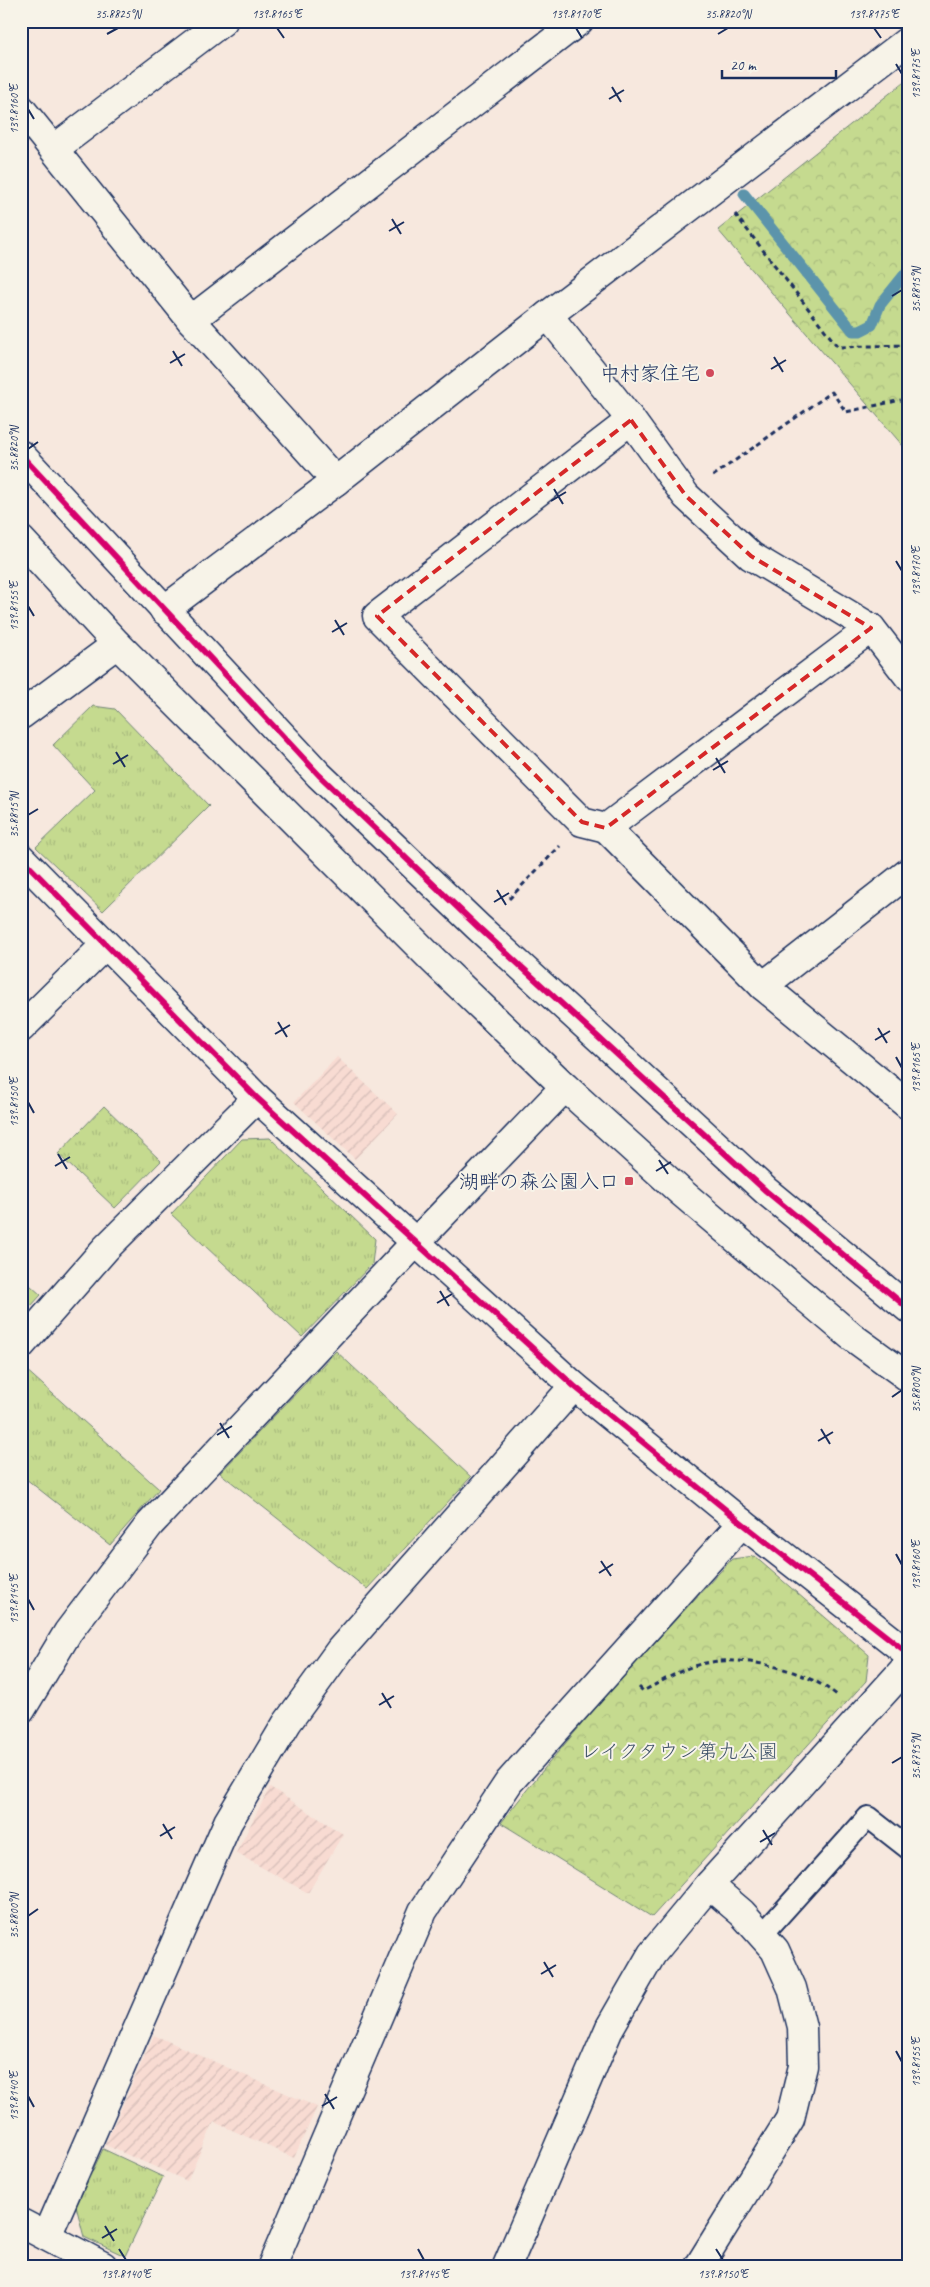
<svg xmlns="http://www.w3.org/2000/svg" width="930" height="2287" font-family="Caveat,'Klee One',sans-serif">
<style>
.industrial{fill:url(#industrial-furrows)}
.grass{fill:url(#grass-tufts);stroke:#708476}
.park{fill:url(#park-crowns);stroke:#708476}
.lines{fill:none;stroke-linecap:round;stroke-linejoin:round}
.stream{stroke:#5c94ab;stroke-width:11}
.lane-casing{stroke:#1b2f5e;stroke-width:24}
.street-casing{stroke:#1b2f5e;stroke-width:31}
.secondary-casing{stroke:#1b2f5e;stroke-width:31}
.path{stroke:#1b2f5e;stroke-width:3;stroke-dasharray:5 4;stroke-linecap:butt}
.lane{stroke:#f7f3e8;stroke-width:20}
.street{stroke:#f7f3e8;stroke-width:28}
.secondary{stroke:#f7f3e8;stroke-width:28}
.cycleway-casing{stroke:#f7f3e8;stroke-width:9}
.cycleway{stroke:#d6006c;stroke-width:6}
.marked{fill:none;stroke:#d62828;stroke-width:4;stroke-dasharray:10 6;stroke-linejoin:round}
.ticks{fill:none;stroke:#1b2f5e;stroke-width:2}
.poi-dot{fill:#d1495b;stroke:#f7f3e8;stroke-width:2}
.labels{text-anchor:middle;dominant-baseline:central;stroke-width:4;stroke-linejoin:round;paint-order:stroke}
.poi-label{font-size:20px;fill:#1b2f5e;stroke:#f7f3e8;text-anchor:end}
.park-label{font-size:20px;fill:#3d5168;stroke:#f7f3e8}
.neatline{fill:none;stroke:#1b2f5e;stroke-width:2}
.ticks-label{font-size:12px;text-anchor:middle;fill:#1b2f5e}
</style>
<defs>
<pattern id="industrial-furrows" width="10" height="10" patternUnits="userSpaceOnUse" patternTransform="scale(1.25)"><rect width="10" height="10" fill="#f8dbd2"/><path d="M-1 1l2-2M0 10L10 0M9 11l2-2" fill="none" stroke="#d4bcb7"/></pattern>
<pattern id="grass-tufts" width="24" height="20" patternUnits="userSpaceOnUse" patternTransform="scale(1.25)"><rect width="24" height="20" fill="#c5da8f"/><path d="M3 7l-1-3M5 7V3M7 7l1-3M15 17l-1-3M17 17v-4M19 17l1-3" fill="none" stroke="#a9bb7e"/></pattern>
<pattern id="park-crowns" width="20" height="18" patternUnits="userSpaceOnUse" patternTransform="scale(1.25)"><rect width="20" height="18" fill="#c5da8f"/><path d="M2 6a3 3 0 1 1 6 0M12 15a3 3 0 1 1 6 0" fill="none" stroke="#a9bb7e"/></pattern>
</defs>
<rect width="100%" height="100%" fill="#f7e8de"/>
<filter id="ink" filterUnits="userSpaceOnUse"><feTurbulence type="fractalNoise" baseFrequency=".02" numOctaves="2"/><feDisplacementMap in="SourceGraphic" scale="10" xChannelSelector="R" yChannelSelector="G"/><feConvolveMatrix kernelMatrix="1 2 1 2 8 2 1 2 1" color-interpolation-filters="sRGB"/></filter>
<g filter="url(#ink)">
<!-- industrial -->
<g class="industrial">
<polygon points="337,1057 398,1114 355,1159 294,1102"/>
<polygon points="270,1787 343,1834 308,1893 236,1853"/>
<polygon points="154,2035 317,2107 294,2158 214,2122 187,2181 105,2145"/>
</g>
<!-- grass -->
<g class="grass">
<polygon points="93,706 115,709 209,806 103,911 36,847 95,790 53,745"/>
<polygon points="104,1106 161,1161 115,1208 58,1154"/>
<polygon points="270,1138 375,1239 372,1264 302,1337 171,1214 242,1139"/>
<polygon points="21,1277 41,1295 21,1317"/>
<polygon points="336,1351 471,1477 367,1589 220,1473"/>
<polygon points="24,1368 159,1489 110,1545 21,1475 21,1371"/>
<polygon points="103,2149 163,2177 125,2256 84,2237 76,2206"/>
</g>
<!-- park -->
<g class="park">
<polygon points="909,78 909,453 718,230"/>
<path d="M754,1556L869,1655L866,1681L652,1917L501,1823C572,1730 652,1645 732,1559Z"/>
</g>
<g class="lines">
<!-- stream -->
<polyline class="stream" points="744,194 853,331 860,331 872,325 880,305 909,269"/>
<defs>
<polyline id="lane" points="762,1935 868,1817 909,1849"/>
<g id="street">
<polyline points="21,109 191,320 336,481"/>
<polyline points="54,149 223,21"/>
<polyline points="548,315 631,420 686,496 751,556 871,628 909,677"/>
<polyline points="191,320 579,21"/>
<polyline points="631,420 377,616 582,822 606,828 871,628"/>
<polyline points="164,610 336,481 548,315 909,40"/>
<polyline points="21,715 117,644"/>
<polyline points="606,828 763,986 909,1106"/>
<polyline points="21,858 257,1098 574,1386 742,1523 909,1654"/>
<polyline points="763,986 909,872"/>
<polyline points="21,1028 105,945"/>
<polyline points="21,1345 106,1248 257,1098"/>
<polyline points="21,1710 68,1632 150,1524 415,1243 565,1087"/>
<polyline points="21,2223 103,2266"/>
<polyline points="47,2236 228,1822 287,1723 340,1650 574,1386"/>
<polyline points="272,2266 423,1911 509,1782 742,1523"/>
<polyline points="507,2266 610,2027 652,1954 709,1885 909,1664"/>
<polyline points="699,2266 790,2119 803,2066 802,2027 792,1988 775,1950 742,1913 709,1885"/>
</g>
<g id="secondary">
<polyline points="21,455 319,775 478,927 766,1191 909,1309"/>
<polyline points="21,540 117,644 434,961 565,1087 681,1192 851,1336 909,1378"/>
</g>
</defs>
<!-- lane casing -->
<use href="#lane" class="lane-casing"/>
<!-- street casing -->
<use href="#street" class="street-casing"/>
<!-- secondary casing -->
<use href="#secondary" class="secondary-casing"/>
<!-- path -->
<g class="path">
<polyline points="735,214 838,347 904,345"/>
<polyline points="713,476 832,392 846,412 901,400"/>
<polyline points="509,899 560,846"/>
<path d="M639,1687L643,1691C659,1683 675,1673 691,1667C733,1651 803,1668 837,1695"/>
</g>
<!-- lane -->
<use href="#lane" class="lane"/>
<!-- street -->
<use href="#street" class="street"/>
<!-- secondary -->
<use href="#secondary" class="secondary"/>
<defs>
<g id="cycleway">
<polyline points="21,455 319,775 478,927 766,1191 909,1309"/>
<polyline points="21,858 257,1098 574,1386 742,1523 909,1654"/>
</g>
</defs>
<!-- cycleway casing -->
<use href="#cycleway" class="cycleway-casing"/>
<!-- cycleway -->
<use href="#cycleway" class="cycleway"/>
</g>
</g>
<!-- marked area -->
<path class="marked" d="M631,420L686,496L751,556L871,628L606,828L582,822L377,616Z"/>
<!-- ticks -->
<path class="ticks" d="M277,28L284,38M576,28L582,38M874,28L881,38M107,34L118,28M718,34L728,28M896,64L902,74M612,87L621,102M609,99L624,90M28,109L34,119M392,219L401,234M389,231L404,222M892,296L902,290M173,351L182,366M774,357L783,372M170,363L185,354M771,369L786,360M28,449L38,442M554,489L563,504M551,501L566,492M896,561L902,571M28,606L34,616M335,620L344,635M332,632L347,623M116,752L125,767M716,758L725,773M113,764L128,755M713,770L728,761M28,815L38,809M497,890L506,905M494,902L509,893M278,1022L287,1037M878,1028L887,1043M275,1034L290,1025M875,1040L890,1031M896,1057L902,1068M28,1102L34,1113M58,1154L67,1169M659,1160L668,1174M55,1166L70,1157M656,1171L671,1162M440,1291L449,1306M437,1303L452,1294M892,1397L902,1390M220,1423L229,1438M821,1429L830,1444M217,1435L232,1426M818,1441L833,1432M896,1554L902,1565M601,1561L611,1576M599,1573L613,1564M28,1599L34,1610M382,1693L391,1708M379,1705L394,1696M892,1763L902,1757M163,1824L172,1839M763,1830L772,1845M160,1836L175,1827M760,1842L775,1833M28,1916L38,1909M544,1962L553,1977M541,1974L556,1965M896,2051L902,2062M325,2094L334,2109M28,2096L34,2107M322,2106L337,2097M105,2226L114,2241M102,2238L117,2229M119,2249L126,2260M418,2249L424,2260M716,2249L723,2260"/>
<!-- markers -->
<g class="poi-dot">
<circle cx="710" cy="373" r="5"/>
<rect x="624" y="1176" width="10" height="10" rx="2.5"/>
</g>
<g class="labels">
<!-- poi labels -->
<g class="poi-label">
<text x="700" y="373">中村家住宅</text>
<text x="619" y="1181">湖畔の森公園入口</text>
</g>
<!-- park labels -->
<g class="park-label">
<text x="679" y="1751">レイクタウン第九公園</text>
</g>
</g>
<!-- margin -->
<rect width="930" height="2287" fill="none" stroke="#f7f3e8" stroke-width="55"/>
<!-- scale -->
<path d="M722 70v8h114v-8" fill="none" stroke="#1b2f5e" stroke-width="2.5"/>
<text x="730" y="70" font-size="15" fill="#1b2f5e" stroke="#f7f3e8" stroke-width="4" paint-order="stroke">20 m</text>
<rect x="28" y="28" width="874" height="2232" class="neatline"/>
<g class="ticks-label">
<text x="118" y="18">35.8825°N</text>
<text x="277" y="18">139.8165°E</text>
<text x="576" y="18">139.8170°E</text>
<text x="728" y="18">35.8820°N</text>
<text x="874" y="18">139.8175°E</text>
<text transform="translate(916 74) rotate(-90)" y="4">139.8175°E</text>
<text transform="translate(14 109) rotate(-90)" y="4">139.8160°E</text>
<text transform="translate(916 290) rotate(-90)" y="4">35.8815°N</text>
<text transform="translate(14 449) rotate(-90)" y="4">35.8820°N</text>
<text transform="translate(916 571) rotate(-90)" y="4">139.8170°E</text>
<text transform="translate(14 606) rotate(-90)" y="4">139.8155°E</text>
<text transform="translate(14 815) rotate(-90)" y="4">35.8815°N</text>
<text transform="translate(916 1068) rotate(-90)" y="4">139.8165°E</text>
<text transform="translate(14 1102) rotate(-90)" y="4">139.8150°E</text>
<text transform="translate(916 1390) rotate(-90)" y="4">35.8800°N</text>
<text transform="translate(916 1565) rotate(-90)" y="4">139.8160°E</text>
<text transform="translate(14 1599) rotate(-90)" y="4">139.8145°E</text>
<text transform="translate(916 1757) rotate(-90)" y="4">35.8795°N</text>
<text transform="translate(14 1916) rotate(-90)" y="4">35.8800°N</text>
<text transform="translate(916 2062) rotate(-90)" y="4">139.8155°E</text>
<text transform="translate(14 2096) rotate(-90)" y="4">139.8140°E</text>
<text x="126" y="2278">139.8140°E</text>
<text x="424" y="2278">139.8145°E</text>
<text x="723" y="2278">139.8150°E</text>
</g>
</svg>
